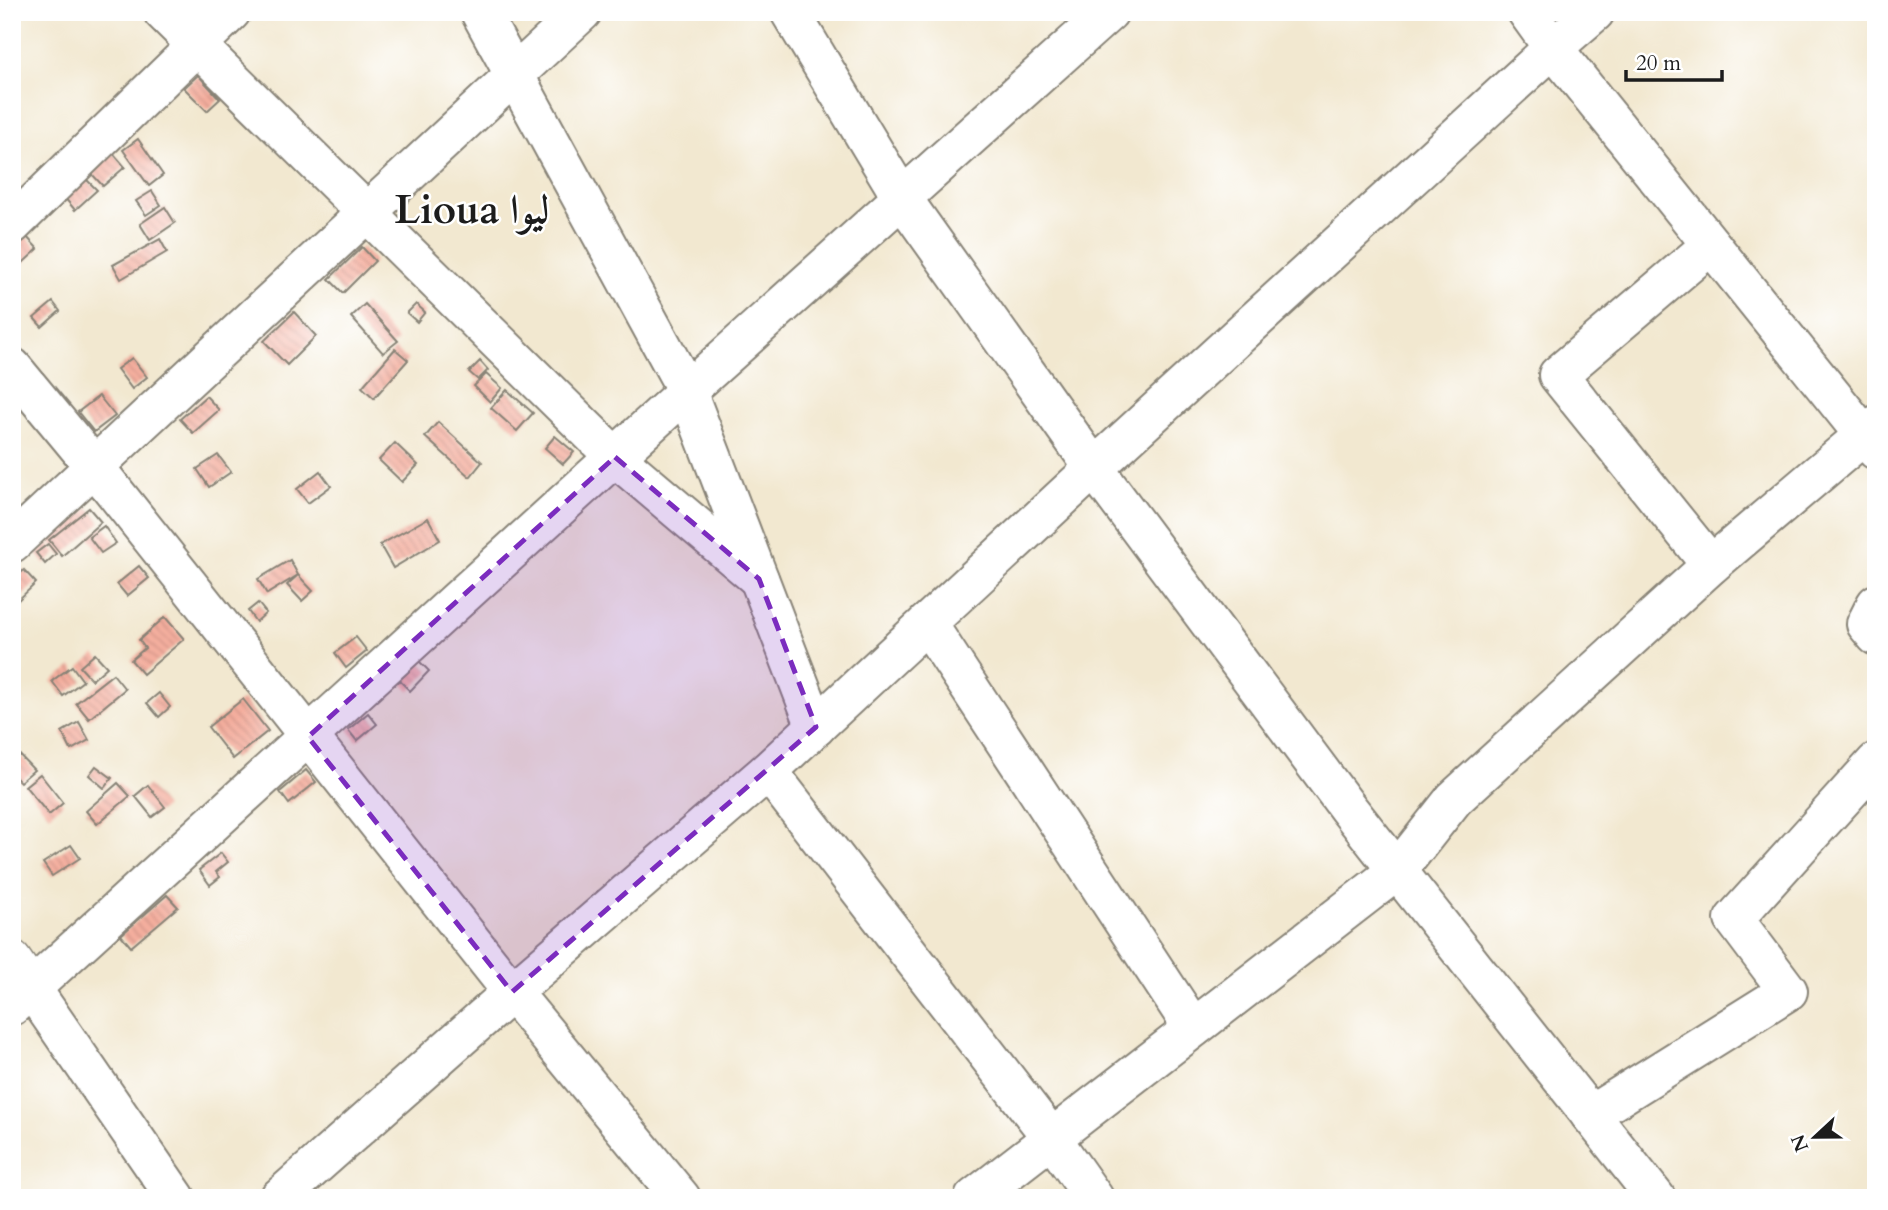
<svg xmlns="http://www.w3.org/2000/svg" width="1888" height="1210" font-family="Cardo,Amiri,serif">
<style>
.building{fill:url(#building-back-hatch)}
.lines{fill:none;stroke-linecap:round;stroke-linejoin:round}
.minor-casing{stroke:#878276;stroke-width:42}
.major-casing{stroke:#878276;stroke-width:42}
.minor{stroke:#fff;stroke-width:38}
.major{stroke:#fff;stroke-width:38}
.marked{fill:#7b2cbf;fill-opacity:0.2;stroke:#7b2cbf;stroke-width:5;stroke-dasharray:14 9;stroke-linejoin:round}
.labels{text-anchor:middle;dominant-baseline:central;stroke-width:5;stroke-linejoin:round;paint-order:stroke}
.town-label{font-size:40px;font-weight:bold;fill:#1c1c1c;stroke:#fff}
</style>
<defs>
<pattern id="building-back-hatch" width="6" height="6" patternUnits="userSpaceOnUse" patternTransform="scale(1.75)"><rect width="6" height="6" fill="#f4ae9e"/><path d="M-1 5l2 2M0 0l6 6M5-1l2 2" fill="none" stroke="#d19588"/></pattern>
</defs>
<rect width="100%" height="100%" fill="#fff"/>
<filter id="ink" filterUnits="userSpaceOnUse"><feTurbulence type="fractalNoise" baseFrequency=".0143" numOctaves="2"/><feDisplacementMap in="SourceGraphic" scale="14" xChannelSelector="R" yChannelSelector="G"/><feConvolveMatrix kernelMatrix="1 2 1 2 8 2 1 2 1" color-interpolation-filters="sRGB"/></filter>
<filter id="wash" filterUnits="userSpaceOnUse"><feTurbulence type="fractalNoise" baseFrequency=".00686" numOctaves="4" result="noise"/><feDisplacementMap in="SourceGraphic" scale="28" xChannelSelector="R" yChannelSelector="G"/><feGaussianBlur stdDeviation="1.57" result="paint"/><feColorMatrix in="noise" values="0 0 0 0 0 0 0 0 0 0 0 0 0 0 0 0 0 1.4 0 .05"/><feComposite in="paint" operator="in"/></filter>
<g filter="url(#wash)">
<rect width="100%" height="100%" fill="#f2e8d0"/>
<g id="blocks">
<!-- building -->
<g class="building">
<polygon points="198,75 220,99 207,111 184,88"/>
<polygon points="138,139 163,175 149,186 123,150"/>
<polygon points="113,153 125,167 103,186 91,173"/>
<polygon points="85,178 97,190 75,210 64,197"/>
<polygon points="152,191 161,205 146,215 136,201"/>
<polygon points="165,207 175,223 150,240 140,224"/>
<polygon points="25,235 38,249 12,273 12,246"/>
<polygon points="160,239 167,252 121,279 113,265"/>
<polygon points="362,247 375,261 343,293 329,279"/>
<polygon points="53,302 60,311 42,327 34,318"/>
<polygon points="365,304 398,341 383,353 351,317"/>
<polygon points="416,304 425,312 417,322 407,313"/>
<polygon points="294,312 316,336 287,365 264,341"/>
<polygon points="395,349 408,360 374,398 362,387"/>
<polygon points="132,358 147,377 132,389 117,369"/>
<polygon points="480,361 488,370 478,380 469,372"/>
<polygon points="486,374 502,388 490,402 474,386"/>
<polygon points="507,390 533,413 517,431 491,408"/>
<polygon points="99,396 115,416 94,432 78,412"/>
<polygon points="206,396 219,410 193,433 180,419"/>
<polygon points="438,422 482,462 470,477 425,437"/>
<polygon points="555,436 574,452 563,464 545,448"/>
<polygon points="395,443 418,465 402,482 379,460"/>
<polygon points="218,455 231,472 209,487 197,469"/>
<polygon points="320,471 331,486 308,503 297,489"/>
<polygon points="89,508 101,522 62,556 49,540"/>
<polygon points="428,518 440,540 393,568 380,545"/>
<polygon points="104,526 116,543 101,553 89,537"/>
<polygon points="48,544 56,554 45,564 36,553"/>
<polygon points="290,560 298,575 313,591 302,601 287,585 298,575 267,594 258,579"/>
<polygon points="139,566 149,578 127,596 117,584"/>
<polygon points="24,570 36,583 12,606 12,581"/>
<polygon points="258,603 266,613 256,622 248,611"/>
<polygon points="165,617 184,639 143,674 131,660 145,648 139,640"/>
<polygon points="356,637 367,651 346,668 335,653"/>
<polygon points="95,654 107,667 92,680 80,667"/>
<polygon points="419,661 429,671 410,691 399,680"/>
<polygon points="72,666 83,681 63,696 52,681"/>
<polygon points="113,674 125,689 89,719 76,703"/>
<polygon points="159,693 170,707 159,717 147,703"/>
<polygon points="243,699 268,731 233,759 208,727"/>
<polygon points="368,713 377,724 357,741 348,730"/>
<polygon points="79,722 89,740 71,750 62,732"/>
<polygon points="12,747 34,770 20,782 12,774"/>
<polygon points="96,766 112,778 104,788 89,775"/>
<polygon points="306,770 316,782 289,804 280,792"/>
<polygon points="40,774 63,803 49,815 25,786"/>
<polygon points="118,783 130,796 97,824 86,811"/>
<polygon points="148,785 165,807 152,817 135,796"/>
<polygon points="71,845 80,858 52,876 43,863"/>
<polygon points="221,853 228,862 216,872 220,877 210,885 199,870"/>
<polygon points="167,895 178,907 131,947 121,935"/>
</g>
</g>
</g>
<g filter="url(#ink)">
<use href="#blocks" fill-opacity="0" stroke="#878276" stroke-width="2"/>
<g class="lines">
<defs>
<g id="minor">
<polyline points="163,12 615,457 759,579"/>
<polyline points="480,12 687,391 816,727"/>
<polyline points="790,12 902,198 1094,468 1347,807 1656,1198"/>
<polyline points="1527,12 1553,48 1876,450"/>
<polyline points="12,225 231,12"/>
<polyline points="1711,245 1558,375 1711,565"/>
<polyline points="12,367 94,466 512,992 681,1198"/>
<polyline points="12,543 582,12"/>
<polyline points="1876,604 1866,624 1876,636"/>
<polyline points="927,623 1193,1028"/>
<polyline points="768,771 1051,1137 1094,1198"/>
<polyline points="12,960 176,1198"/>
<polyline points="12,1006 687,391 1109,12"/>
<polyline points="1590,1115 1788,991 1734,919 1876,762"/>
<polyline points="974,1198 1398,870 1454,799 1711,565 1876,425"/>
</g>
<polyline id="major" points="279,1198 512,992 768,771 1094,468 1553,48 1595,12"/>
</defs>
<!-- minor casing -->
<use href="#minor" class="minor-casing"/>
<!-- major casing -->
<use href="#major" class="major-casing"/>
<!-- minor -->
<use href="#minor" class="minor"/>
<!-- major -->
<use href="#major" class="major"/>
</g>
</g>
<!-- marked area -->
<path class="marked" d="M615,457L759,579L816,727L512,992L308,737Z"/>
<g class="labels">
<!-- town labels -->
<g class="town-label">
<text x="472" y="210">Lioua ليوا</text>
</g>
</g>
<!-- margin -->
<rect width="1888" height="1210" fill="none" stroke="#fff" stroke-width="42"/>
<!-- north arrow -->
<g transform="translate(1815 1137) rotate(248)" stroke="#ffffff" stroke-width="5" paint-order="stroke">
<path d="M0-5L12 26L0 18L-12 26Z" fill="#1c1c1c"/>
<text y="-10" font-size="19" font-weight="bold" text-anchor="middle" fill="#1c1c1c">N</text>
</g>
<!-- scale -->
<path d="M1626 70v10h96v-10" fill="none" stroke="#1c1c1c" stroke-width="3.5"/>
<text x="1636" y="70" font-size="21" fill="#1c1c1c" stroke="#ffffff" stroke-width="5" paint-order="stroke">20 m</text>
</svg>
